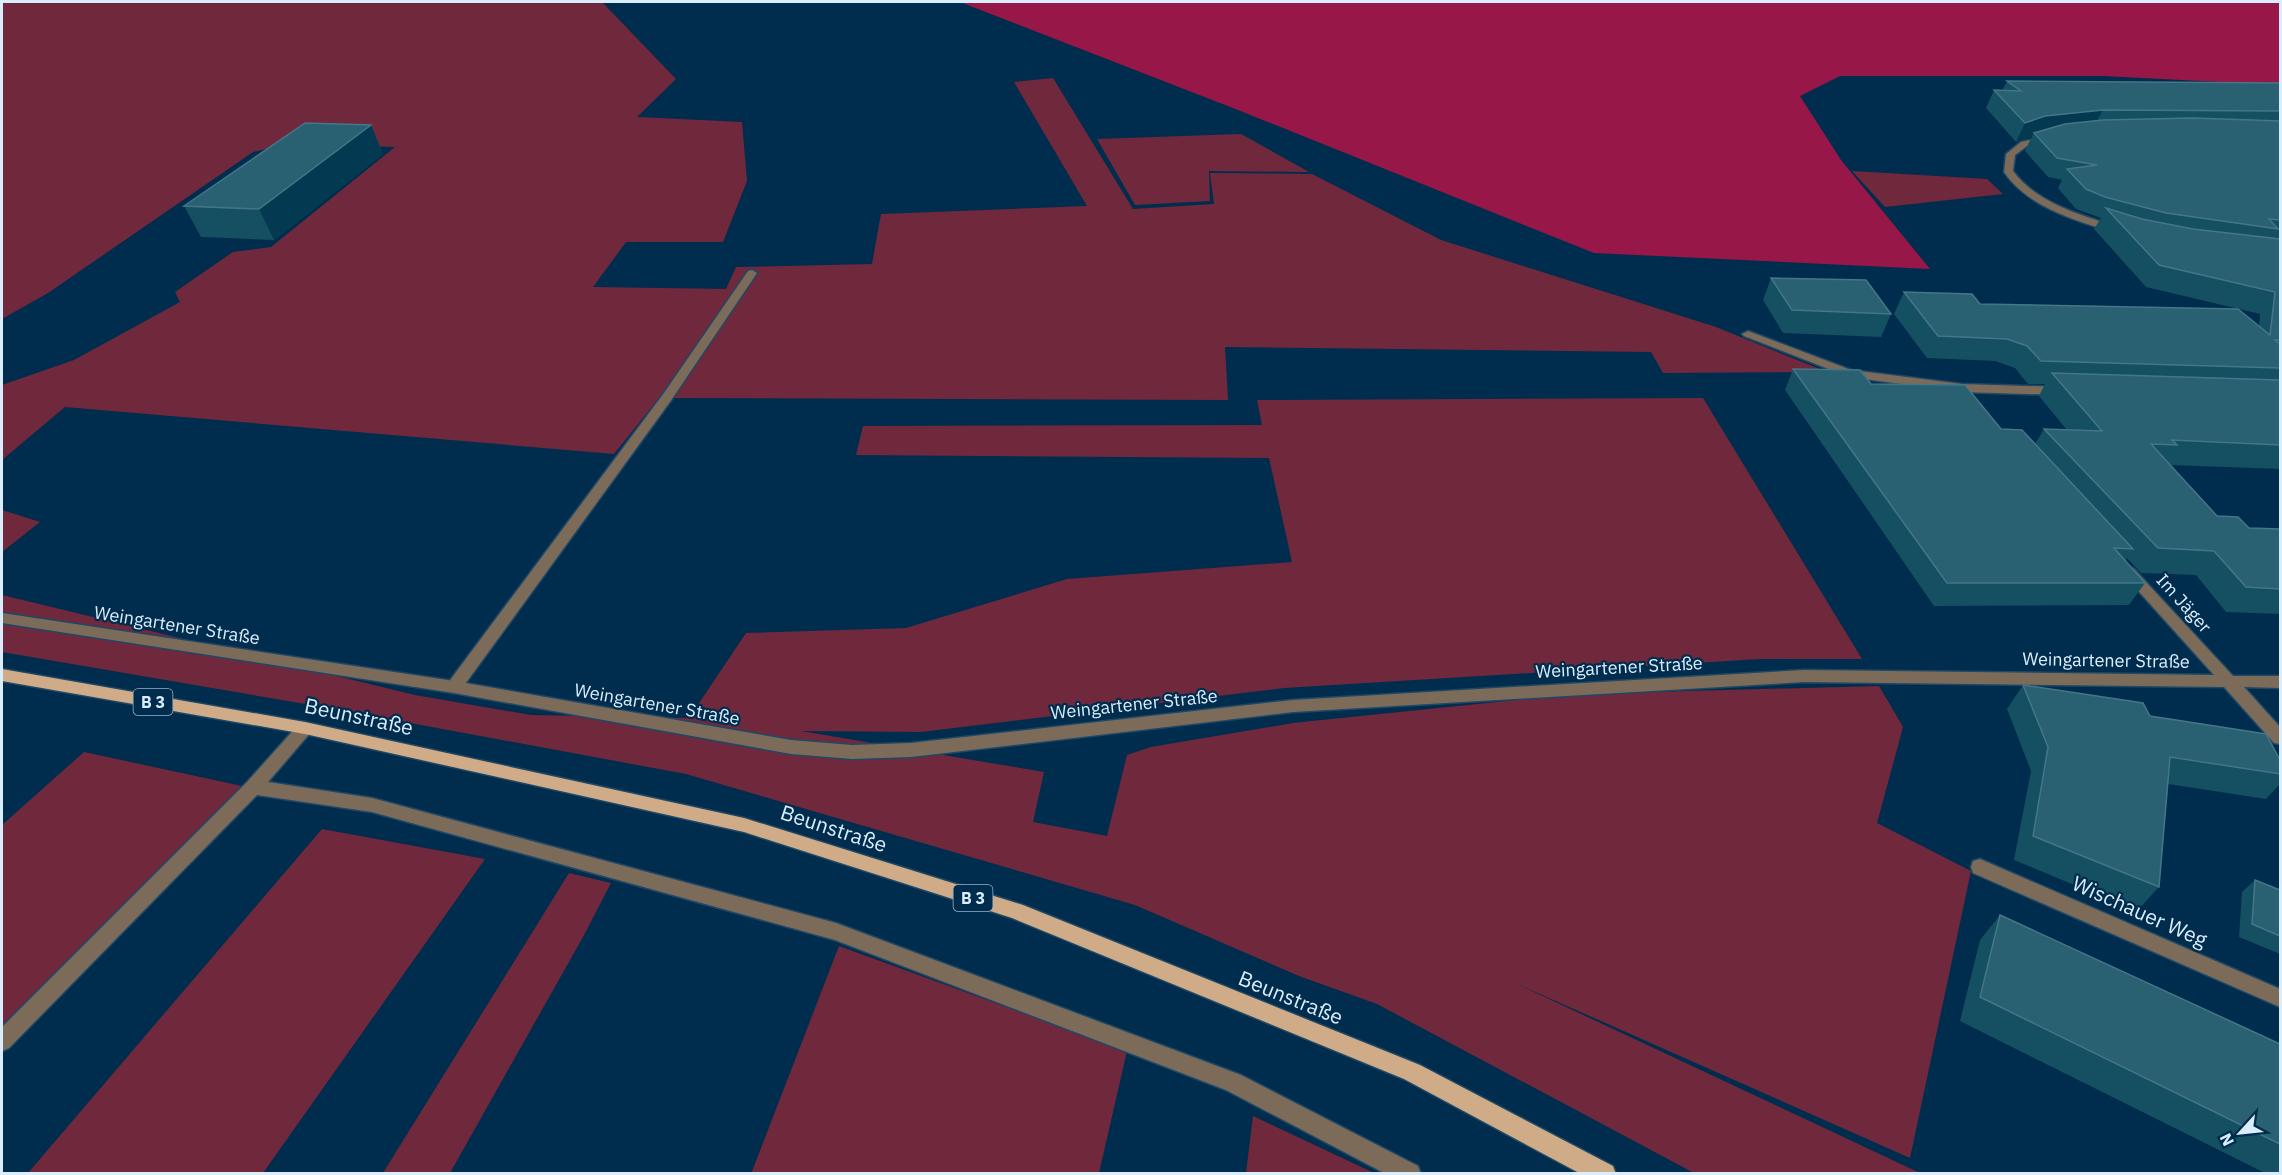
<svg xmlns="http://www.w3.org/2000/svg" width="2282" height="1175" font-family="'IBM Plex Sans',sans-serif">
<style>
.green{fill:#70283d}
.forest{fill:#971748}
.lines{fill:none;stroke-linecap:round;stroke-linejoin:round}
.service-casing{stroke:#1f4866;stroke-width:3}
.minor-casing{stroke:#1f4866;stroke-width:3}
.primary-casing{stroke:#1f4866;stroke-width:3}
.service{fill:#7d6b5a;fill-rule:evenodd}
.minor{fill:#7d6b5a;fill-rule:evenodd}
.primary{fill:#d0ab87;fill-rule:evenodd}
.wall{fill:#144f62}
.shaded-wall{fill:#033a52}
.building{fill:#296072;stroke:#457688;stroke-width:1.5}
.labels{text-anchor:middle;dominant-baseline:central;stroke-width:4.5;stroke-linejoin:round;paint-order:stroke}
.shield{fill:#002d4d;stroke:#99b3c8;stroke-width:1.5}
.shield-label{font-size:16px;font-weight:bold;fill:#daedfd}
.street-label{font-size:18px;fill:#daedfd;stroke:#002d4d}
.near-street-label{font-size:21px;fill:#daedfd;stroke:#002d4d}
</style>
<rect width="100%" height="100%" fill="#002d4d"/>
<!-- green -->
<g class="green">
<polygon points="2,2 602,2 676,79 637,117 742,122 747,181 723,242 626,242 593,287 726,289 736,267 872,264 881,214 1087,206 1014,82 1053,78 1133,209 1214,204 1210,173 1312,174 1441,240 1716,327 1827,372 1663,373 1651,352 1225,347 1228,400 659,398 614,454 65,407 2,460 2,385 74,360 180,302 175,292 233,252 271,247 395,147 289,144 253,152 48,293 2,319"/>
<polygon points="1241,134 1309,172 1209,171 1210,201 1135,205 1097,139"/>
<polygon points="1852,171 1987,179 2003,194 1885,207"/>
<polygon points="1703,398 1862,659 1760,659 1284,688 921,732 801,731 1044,772 1033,822 1107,836 1127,755 1151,747 1293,723 1576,694 1879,686 1903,727 1877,823 1971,871 1910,1158 1513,982 1920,1173 1694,1173 1377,1004 1299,976 1135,905 686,774 329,708 2,652 2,595 415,695 531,715 689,718 746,633 906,628 1067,579 1292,562 1269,458 856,455 863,426 1262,425 1257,400"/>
<polygon points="2,510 40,522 2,552"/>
<polygon points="84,752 242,786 2,1033 2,825"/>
<polygon points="322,829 485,859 263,1173 28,1173"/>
<polygon points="569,873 611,883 583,937 450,1173 383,1173"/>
<polygon points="839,946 1127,1051 1099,1173 751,1174"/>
<polygon points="1253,1116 1374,1173 1246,1173"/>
</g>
<!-- forest -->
<polygon class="forest" points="960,2 2280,2 2280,85 2103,76 1840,76 1800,96 1841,160 1930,269 1594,253 1238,110"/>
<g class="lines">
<defs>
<g id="service">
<polygon points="752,270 757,273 672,399 460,691 448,691 446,687 448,683 664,393 748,271"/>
<polygon points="305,722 311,724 313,728 311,732 268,782 372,798 836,923 1241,1075 1418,1166 1421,1174 1386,1174 1226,1090 835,940 372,812 257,795 9,1048 2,1051 2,1027 247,782 299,724"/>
</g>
<g id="minor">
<path d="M2047,136L2050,137V141L2027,146L2015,155L2013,171C2037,204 2084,216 2121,228V232H2113C2074,220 2028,207 2004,172L2006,154L2021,142Z"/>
<polygon points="1748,331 1851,370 1962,384 2061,387 2067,391 2061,395 1962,392 1849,377 1744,336 1742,334"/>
<polygon points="2129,567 2134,569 2233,676 2280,676 2280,688 2244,687 2280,727 2280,744 2274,743 2224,687 1804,682 1293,712 911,757 852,759 791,754 454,693 2,623 2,613 454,681 791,740 852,745 911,743 1293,700 1804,670 2214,675 2124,575 2122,572"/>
<polygon points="1980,859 2280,989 2280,1007 1973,873 1971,867 1973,861"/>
</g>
<polygon id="primary" points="2,669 305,722 744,818 1023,905 1420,1065 1613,1166 1616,1174 1581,1174 1404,1079 1012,918 744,832 305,734 2,681"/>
</defs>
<!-- service casing -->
<use href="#service" class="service-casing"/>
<!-- minor casing -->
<use href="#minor" class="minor-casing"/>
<!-- primary casing -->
<use href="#primary" class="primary-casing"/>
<!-- service -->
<use href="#service" class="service"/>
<!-- minor -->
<use href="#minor" class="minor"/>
<!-- primary -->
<use href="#primary" class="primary"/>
</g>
<!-- wall -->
<g class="wall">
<polygon points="2007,81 2280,83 2280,469 2170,465 2217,516 2249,528 2280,529 2280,614 2226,612 2196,575 2141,573 2127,558 2125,561 2145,583 2129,605 1934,606 1785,390 1793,369 1871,384 2001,429 2035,444 2044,429 2067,430 2039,396 2045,384 2028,384 2015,368 1995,361 1927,358 1894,314 1904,292 1980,304 2259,326 2260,314 2146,287 2094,229 2101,218 2076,209 2058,188 2062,180 2048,177 2025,151 2032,136 2016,142 1986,108 1994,90 2002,91"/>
<polygon points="371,125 383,154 274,240 201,237 184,206"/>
<polygon points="1771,278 1891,314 1881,337 1783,333 1763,300"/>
<polygon points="2023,685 2150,716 2280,760 2280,784 2266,799 2168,784 2159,887 2137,911 2014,860 2031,771 2007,709"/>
<polygon points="2255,880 2280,890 2280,954 2239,937 2242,892"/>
<polygon points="2000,915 2280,1044 2280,1173 2265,1173 1960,1021 1980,940"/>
</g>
<!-- shaded-wall -->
<g class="shaded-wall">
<polygon points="2103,110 2093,128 2034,133 2032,136 2016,142 2025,123 2045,116"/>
<polygon points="371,125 383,154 274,240 259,209"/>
</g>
<!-- building -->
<g class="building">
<polygon points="2007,81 2280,83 2280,111 2103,110 2045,116 2025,123 1994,90 2021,91"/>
<polygon points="2193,118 2280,121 2280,220 2269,219 2278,229 2166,213 2105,197 2086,189 2067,169 2097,165 2057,158 2034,133 2065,124 2103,120"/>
<polygon points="305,123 371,125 259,209 184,206"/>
<polygon points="2106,208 2142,219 2193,229 2280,239 2280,340 2275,340 2280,344 2280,368 2041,361 2027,346 2007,339 1938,336 1904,292 1972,294 1980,304 2238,309 2270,335 2275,292 2159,265"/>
<polygon points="1771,278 1866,280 1891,314 1792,310"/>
<polygon points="1793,369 1860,370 1871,384 1965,385 2001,429 2022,430 2133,549 2114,548 2145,583 1947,583"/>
<polygon points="2052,373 2280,380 2280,445 2172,440 2177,445 2151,444 2217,516 2238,517 2249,528 2280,529 2280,589 2246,587 2214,551 2158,548 2044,429 2102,431"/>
<polygon points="2023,685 2143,703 2150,716 2266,734 2280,760 2280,774 2170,757 2159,887 2033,836 2048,747"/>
<polygon points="2255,880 2280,890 2280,936 2252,924"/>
<polygon points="2000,915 2280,1044 2280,1144 1980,997"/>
</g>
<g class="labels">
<!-- shield labels -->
<g class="shield">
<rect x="133.5" y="689" width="39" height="26" rx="4.5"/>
<rect x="953.5" y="885" width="39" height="26" rx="4.5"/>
</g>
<g class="shield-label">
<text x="153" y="702">B 3</text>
<text x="973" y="898">B 3</text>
</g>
<!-- street labels -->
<g class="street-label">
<text transform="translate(2184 603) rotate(48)">Im Jäger</text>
<text transform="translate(177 625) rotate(9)">Weingartener Straße</text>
<text transform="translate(2106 660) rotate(1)">Weingartener Straße</text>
<text transform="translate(1619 667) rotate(-3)">Weingartener Straße</text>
<text transform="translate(657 704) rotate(10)">Weingartener Straße</text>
<text transform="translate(1134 704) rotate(-6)">Weingartener Straße</text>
</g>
<!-- near-street labels -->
<g class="near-street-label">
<text transform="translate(359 716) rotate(12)">Beunstraße</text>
<text transform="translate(834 828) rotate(18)">Beunstraße</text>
<text transform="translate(2140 911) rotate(24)">Wischauer Weg</text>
<text transform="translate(1291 997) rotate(22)">Beunstraße</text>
</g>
</g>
<!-- border -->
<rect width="2282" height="1175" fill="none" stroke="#daedfd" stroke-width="6"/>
<!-- north arrow -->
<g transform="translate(2240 1133) rotate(243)" stroke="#002d4d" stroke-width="4.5" paint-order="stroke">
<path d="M0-4.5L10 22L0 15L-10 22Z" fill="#daedfd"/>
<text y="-9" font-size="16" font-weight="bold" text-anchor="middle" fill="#daedfd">N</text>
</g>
</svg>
